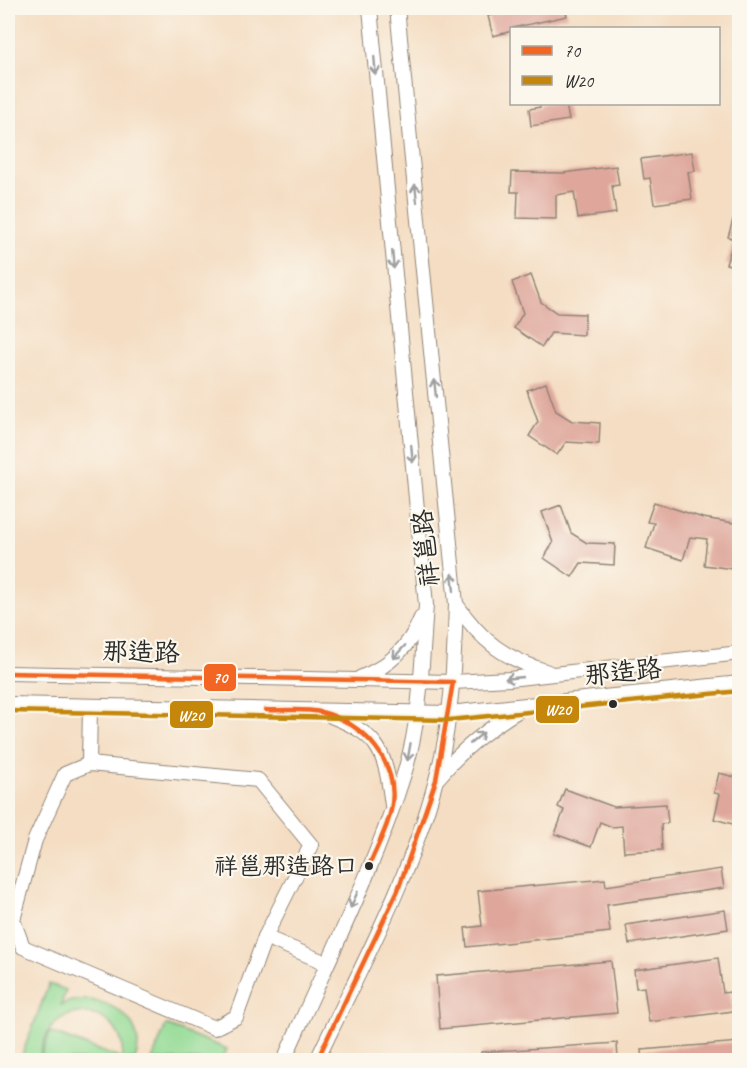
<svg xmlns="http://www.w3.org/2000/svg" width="747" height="1068" font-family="Caveat,'LXGW WenKai TC',sans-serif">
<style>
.green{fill:#93da94;stroke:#5f8260;stroke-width:1.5}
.building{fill:#dfa79c}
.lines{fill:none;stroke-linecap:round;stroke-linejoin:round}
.minor-casing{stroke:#908476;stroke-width:16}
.minor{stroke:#fff;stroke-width:14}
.bus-1-casing{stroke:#fbf7ec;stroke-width:9}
.bus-2-casing{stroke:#fbf7ec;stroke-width:9}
.bus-1{stroke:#f26522;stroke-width:4.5}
.bus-2{stroke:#c4870b;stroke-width:4.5}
.oneway{stroke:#a0a0a0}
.bus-dot{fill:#2b2b2b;stroke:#fbf7ec;stroke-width:2}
.labels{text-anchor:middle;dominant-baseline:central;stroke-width:4.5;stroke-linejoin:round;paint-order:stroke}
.bus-label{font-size:24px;fill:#2b2b2b;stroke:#fbf7ec;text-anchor:end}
.street-label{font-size:26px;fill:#2b2b2b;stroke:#fbf7ec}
.line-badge{stroke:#fbf7ec;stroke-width:2}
.badge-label{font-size:16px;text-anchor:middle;font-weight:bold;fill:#fff}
</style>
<rect width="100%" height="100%" fill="#fbf7ec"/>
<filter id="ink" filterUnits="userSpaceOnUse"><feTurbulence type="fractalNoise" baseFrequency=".0167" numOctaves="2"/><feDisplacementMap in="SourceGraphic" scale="12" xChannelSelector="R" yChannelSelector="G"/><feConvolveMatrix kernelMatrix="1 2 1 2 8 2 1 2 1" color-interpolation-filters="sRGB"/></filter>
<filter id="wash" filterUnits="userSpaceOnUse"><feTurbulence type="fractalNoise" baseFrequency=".008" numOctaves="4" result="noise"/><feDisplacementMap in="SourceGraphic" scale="24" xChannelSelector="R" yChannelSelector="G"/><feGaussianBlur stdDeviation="1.35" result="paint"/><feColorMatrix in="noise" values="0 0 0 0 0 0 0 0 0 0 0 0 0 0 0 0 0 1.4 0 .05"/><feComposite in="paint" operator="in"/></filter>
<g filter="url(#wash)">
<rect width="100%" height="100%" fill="#f4ddc2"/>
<!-- green -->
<g class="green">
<path d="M49,984L66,990L61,1005C96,987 151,1017 135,1060H121C132,1019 74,995 50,1029C44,1038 42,1051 38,1060H20Z"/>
<polygon points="166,1025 227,1049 222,1060 152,1060"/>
<polygon points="50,1032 119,1058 118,1060 39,1060"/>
</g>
<g id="blocks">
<!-- building -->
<g class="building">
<polygon points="517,8 565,8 567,16 512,28 512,31 493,36 488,16"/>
<polygon points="540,104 566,104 569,120 531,126 529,109 540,107"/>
<polygon points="692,152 695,171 688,172 692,199 654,204 650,178 644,179 641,159"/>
<polygon points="616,166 619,185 612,186 616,213 578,218 574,192 556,195 556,219 517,218 518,192 511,192 512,172 563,173"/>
<polygon points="737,206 740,207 740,268 726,264 734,239 728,237"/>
<polygon points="531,275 541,302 557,313 585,314 584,335 551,333 542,347 514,328 523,313 512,282"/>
<polygon points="546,383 556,411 572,421 600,423 599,444 566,442 557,455 529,436 538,422 527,390"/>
<polygon points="654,502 703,518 740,524 740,570 704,565 707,539 690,537 683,560 646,548 654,523 647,522"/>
<polygon points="561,505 571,533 587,543 615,544 614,565 581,563 572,577 544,558 553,543 542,512"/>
<polygon points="719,773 739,778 740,826 714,819 720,794 714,793"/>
<polygon points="565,789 614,807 666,804 668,823 661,824 662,850 624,852 622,826 612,827 600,822 591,847 555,834 564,810 558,807"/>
<polygon points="721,869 724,888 607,905 610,932 467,947 465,928 482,926 478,891 605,879 606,886"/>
<polygon points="725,910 728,929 629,944 626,925"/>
<polygon points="718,958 723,993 730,992 733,1011 649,1022 644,987 636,988 634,970"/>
<polygon points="611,961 617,1013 440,1029 436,976"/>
<polygon points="740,1042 740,1060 642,1060 641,1050"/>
<polygon points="617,1043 618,1060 481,1060 481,1052"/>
</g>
</g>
</g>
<g filter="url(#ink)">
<use href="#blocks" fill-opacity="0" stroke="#908476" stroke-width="1.5"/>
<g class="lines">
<defs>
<g id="minor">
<path d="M456,604C482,642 504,658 548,672"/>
<polyline points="8,673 453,682 509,679 740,653"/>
<path d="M360,678C389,666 409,648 421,618"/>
<polyline points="8,704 449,713 740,683"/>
<polyline points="90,706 89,764 258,780 311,845 265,937 326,963"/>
<path d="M331,716C382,736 385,753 392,805"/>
<polyline points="89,764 65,774 35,840 13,920 23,947 214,1028 236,1017 265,937"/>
<path d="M438,778C462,749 488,728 521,709"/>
<path d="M284,1060C325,966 374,871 405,771C421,719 422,659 426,605L370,8"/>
<path d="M317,1060C360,969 410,878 436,780C452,723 454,663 456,604L397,8"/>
</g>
</defs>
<!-- minor casing -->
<use href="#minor" class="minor-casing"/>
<!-- minor -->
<use href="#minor" class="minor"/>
<defs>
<g id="bus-1">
<polyline points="8,673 453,682 436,780 398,890 317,1060"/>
<path d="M266,710C284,711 303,708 321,712C364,722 401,764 391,810C387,830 376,848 369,866"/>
</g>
<polyline id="bus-2" points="8,711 449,720 740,691"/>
</defs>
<!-- bus-1 casing -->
<use href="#bus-1" class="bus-1-casing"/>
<!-- bus-2 casing -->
<use href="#bus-2" class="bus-2-casing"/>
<!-- bus-1 -->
<use href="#bus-1" class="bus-1"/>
<!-- bus-2 -->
<use href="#bus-2" class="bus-2"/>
</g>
<!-- one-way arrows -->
<defs><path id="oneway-shaft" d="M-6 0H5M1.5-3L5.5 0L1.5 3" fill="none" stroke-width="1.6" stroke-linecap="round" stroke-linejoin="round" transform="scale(1.5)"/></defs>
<g class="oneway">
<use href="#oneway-shaft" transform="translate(375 66) rotate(85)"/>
<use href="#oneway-shaft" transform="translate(416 193) rotate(-96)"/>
<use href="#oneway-shaft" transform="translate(393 260) rotate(85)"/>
<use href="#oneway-shaft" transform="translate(435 388) rotate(-96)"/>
<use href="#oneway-shaft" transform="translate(412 454) rotate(85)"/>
<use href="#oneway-shaft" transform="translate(453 582) rotate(-96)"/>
<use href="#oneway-shaft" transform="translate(399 652) rotate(133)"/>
<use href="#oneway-shaft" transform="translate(514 678) rotate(174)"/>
<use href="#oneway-shaft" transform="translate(477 738) rotate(-40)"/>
<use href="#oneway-shaft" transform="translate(409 752) rotate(100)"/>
<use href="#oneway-shaft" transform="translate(354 900) rotate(114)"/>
</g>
</g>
<!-- markers -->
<g class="bus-dot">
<circle cx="613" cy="704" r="5"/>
<circle cx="369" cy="866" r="5"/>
</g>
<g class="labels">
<!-- bus labels -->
<g class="bus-label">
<text x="358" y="866">祥邕那造路口</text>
</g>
<!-- street labels -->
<g class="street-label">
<text transform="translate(426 548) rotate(-96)">祥邕路</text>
<text transform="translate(141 652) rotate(1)">那造路</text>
<text transform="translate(623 672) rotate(-6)">那造路</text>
</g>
</g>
<g class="line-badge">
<rect x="203" y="663" width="34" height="29" rx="6" fill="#f26522"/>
<rect x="535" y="695" width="45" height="29" rx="6" fill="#c4870b"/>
<rect x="169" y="700" width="45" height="29" rx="6" fill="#c4870b"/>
</g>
<g class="badge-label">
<text x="220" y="683">70</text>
<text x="558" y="715">W20</text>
<text x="191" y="721">W20</text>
</g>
<!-- margin -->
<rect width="747" height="1068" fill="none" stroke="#fbf7ec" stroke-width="30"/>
<!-- legend -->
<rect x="510" y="27" width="210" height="78" fill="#fbf7ec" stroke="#a8a59f" stroke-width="1.5"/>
<rect x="522" y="46" width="30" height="9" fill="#f26522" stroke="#a8a59f" stroke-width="1.5"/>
<text x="564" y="57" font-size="18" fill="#2b2b2b">70</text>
<rect x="522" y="76" width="30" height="9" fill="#c4870b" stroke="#a8a59f" stroke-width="1.5"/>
<text x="564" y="87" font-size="18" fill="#2b2b2b">W20</text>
</svg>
